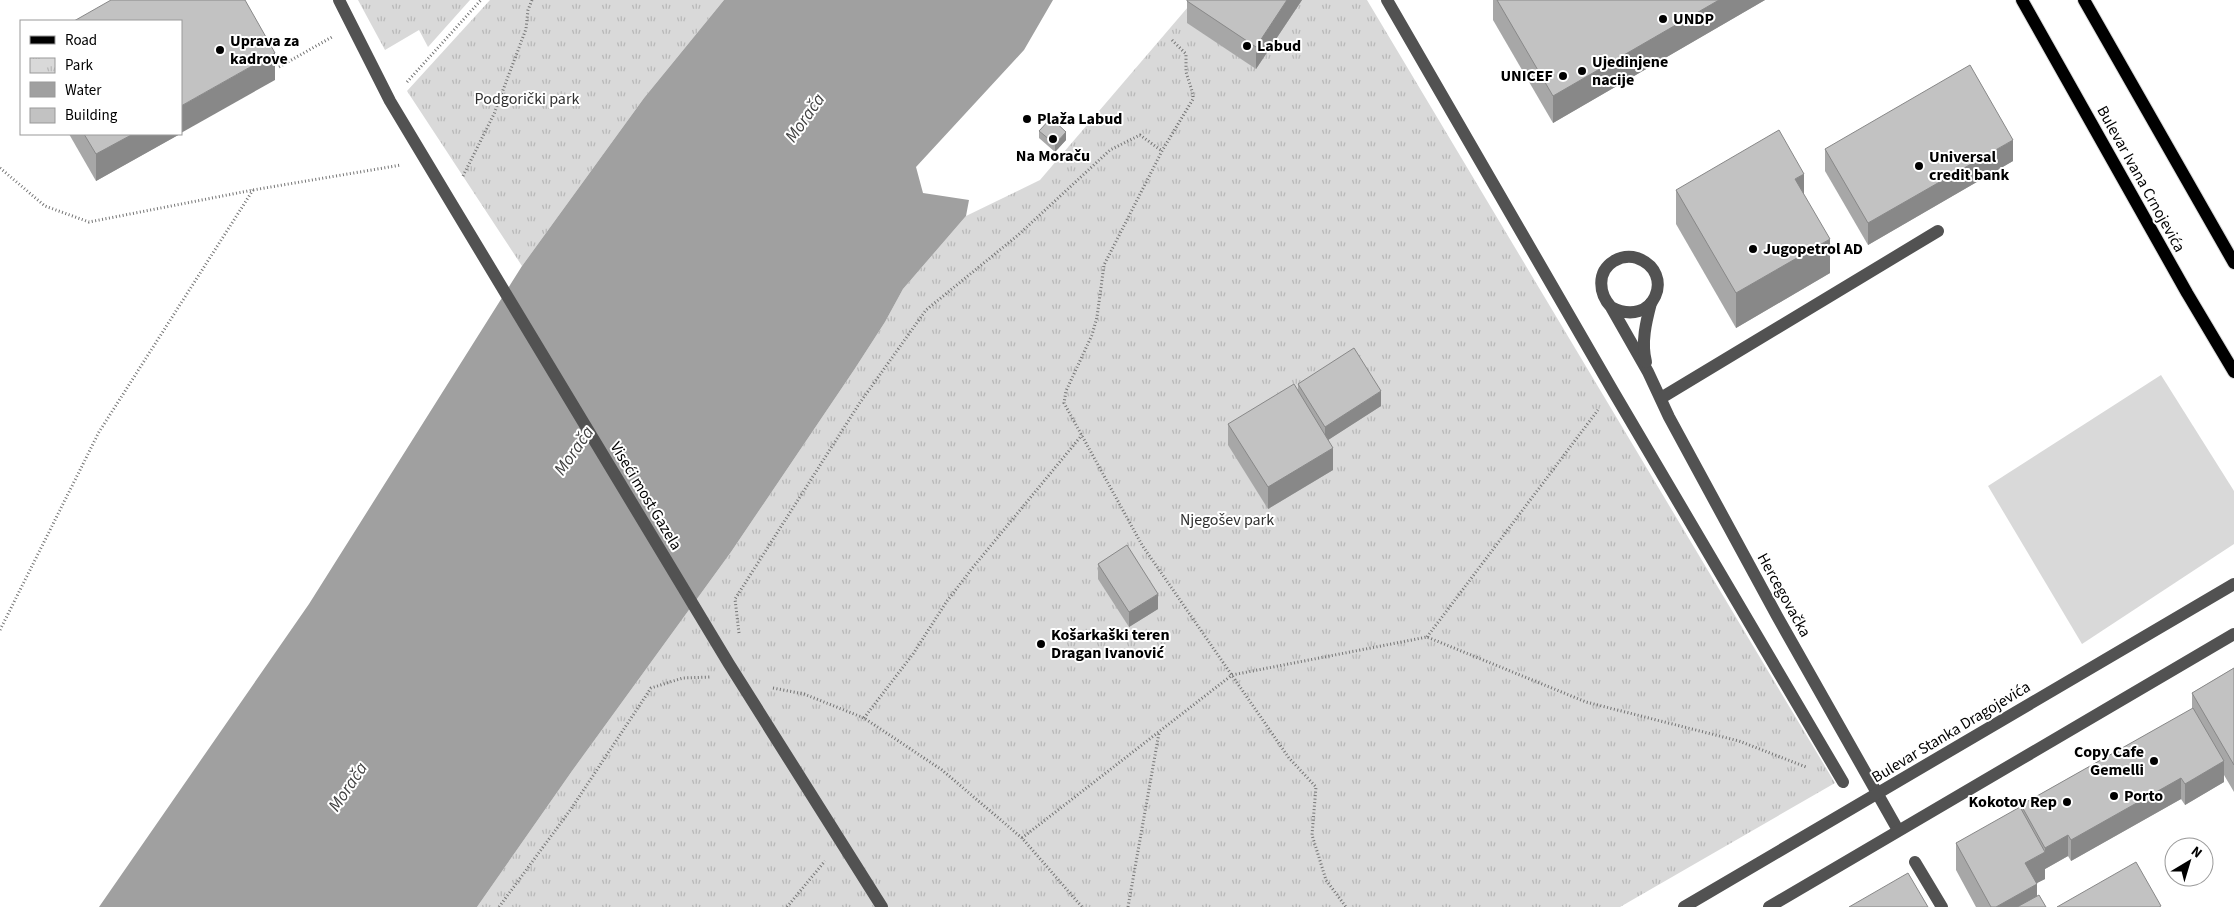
<svg xmlns="http://www.w3.org/2000/svg" width="2234" height="907" font-family="'Source Sans 3',sans-serif">
<style>
.grass{fill:#d9d9d9}
.park{fill:url(#park-tufts)}
.water{fill:#a0a0a0}
.lines{fill:none;stroke-linecap:round;stroke-linejoin:round}
.major-casing{stroke:#dbdbdb;stroke-width:14}
.path{stroke:#747474;stroke-width:3;stroke-dasharray:1 2.5;stroke-linecap:butt}
.minor{stroke:#525252;stroke-width:12}
.major{stroke:#000;stroke-width:12}
.wall{fill:#a7a7a7}
.shaded-wall{fill:#888}
.building{fill:#c2c2c2;stroke:#888}
.poi-dot{fill:#000;stroke:#fff;stroke-width:2}
.labels{text-anchor:middle;dominant-baseline:central;stroke-width:4;stroke-linejoin:round;paint-order:stroke}
.poi-label{font-size:16px;font-weight:bold;fill:#000;stroke:#fff;text-anchor:start}
.park-label{font-size:16px;fill:#303030;stroke:#fff}
.street-label{font-size:16px;fill:#000;stroke:#fff}
.water-label{font-size:18px;font-style:italic;fill:#414141;stroke:#fff}
</style>
<defs>
<pattern id="park-tufts" width="24" height="20" patternUnits="userSpaceOnUse" patternTransform="scale(1.25)"><rect width="24" height="20" fill="#d9d9d9"/><path d="M3 7l-1-3M5 7V3M7 7l1-3M15 17l-1-3M17 17v-4M19 17l1-3" fill="none" stroke="#b8b8b8"/></pattern>
</defs>
<rect width="100%" height="100%" fill="#fff"/>
<!-- grass -->
<polygon class="grass" points="2161,375 2234,491 2234,544 2082,644 1988,486"/>
<!-- park -->
<g class="park">
<polygon points="358,0 470,0 428,47 419,30 385,50"/>
<polygon points="490,0 724,0 644,98 522,266 407,91"/>
<polygon points="1194,0 1367,0 1835,783 1620,907 477,907 572,771 731,552 854,370 885,322 903,289 966,216 1040,180"/>
</g>
<!-- water -->
<polygon class="water" points="724,0 1053,0 1024,50 916,167 923,193 969,200 966,216 903,289 885,322 854,370 731,552 572,771 477,907 99,907 309,604 522,266 644,98"/>
<g class="lines">
<defs>
<g id="major">
<polyline points="2022,0 2187,293 2234,372"/>
<polyline points="2084,0 2234,263"/>
</g>
</defs>
<!-- major casing -->
<use href="#major" class="major-casing"/>
<!-- path -->
<g class="path">
<polyline points="1172,40 1186,54 1186,72 1193,94 1193,99 1162,151 1104,265 1097,317 1092,335 1066,391 1064,403 1142,545 1289,758 1316,787 1312,835 1326,880 1346,907"/>
<polyline points="279,67 332,37"/>
<polyline points="407,82 481,0"/>
<polyline points="0,168 45,206 89,222 253,190 401,165"/>
<polyline points="463,176 494,114 526,29 528,10 532,0"/>
<polyline points="0,630 99,432 253,190"/>
<polyline points="739,633 735,599 859,404 926,310 1017,236 1110,150 1140,135 1162,151"/>
<polyline points="1427,637 1598,410"/>
<polyline points="773,688 804,694 864,718 942,770 1022,838 1082,907"/>
<polyline points="864,718 913,654 947,601 974,566 1082,435"/>
<polyline points="1022,838 1232,675 1427,637 1586,702 1739,741 1806,767"/>
<polyline points="499,907 571,809 651,688 683,678 710,677"/>
<polyline points="787,907 825,861"/>
<polyline points="1128,907 1159,733"/>
</g>
<!-- minor -->
<g class="minor">
<polyline points="339,0 390,101 450,201 729,664 882,907"/>
<polyline points="1387,0 1613,391 1843,782"/>
<path d="M1611,307C1654,330 1677,272 1637,258C1630,256 1621,257 1614,261C1596,272 1599,294 1611,307L1648,372L1669,417L1777,616L1898,830"/>
<path d="M1646,362C1641,342 1646,322 1651,303"/>
<polyline points="1661,398 1938,231"/>
<polyline points="1915,862 1942,907"/>
<polyline points="1684,907 2234,584"/>
<polyline points="1769,907 2234,634"/>
</g>
<!-- major -->
<use href="#major" class="major"/>
</g>
<!-- wall -->
<g class="wall">
<polygon points="1302,0 1256,69 1187,23 1187,1"/>
<polygon points="1493,0 1765,0 1553,123 1493,20"/>
<polygon points="1039,131 1066,140 1055,152 1039,138"/>
<polygon points="69,134 180,134 96,181"/>
<polygon points="1825,149 2013,161 1868,245 1825,171"/>
<polygon points="1676,190 1804,195 1830,273 1736,328 1676,224"/>
<polygon points="1298,384 1381,406 1328,440 1333,470 1268,509 1228,445 1228,424 1298,390"/>
<polygon points="1098,564 1158,609 1129,627 1098,579"/>
<polygon points="2234,668 2234,792 2224,775 2224,782 2185,805 2181,799 2071,861 2068,856 2045,869 2045,868 2045,879 2037,883 2037,896 2046,907 1976,907 1956,870 1956,843 2021,810 2021,805 2192,709 2192,693"/>
</g>
<!-- shaded-wall -->
<g class="shaded-wall">
<polygon points="1287,0 1302,0 1256,69 1256,47"/>
<polygon points="1719,0 1765,0 1553,123 1553,96"/>
<polygon points="275,53 275,80 181,133 181,106"/>
<polygon points="1066,132 1066,140 1055,152 1055,144"/>
<polygon points="133,134 180,134 96,181 96,154"/>
<polygon points="2013,140 2013,161 1868,245 1868,223"/>
<polygon points="1804,174 1804,208 1795,179"/>
<polygon points="1830,239 1830,273 1736,328 1736,293"/>
<polygon points="1381,391 1381,406 1325,442 1325,427"/>
<polygon points="1333,448 1333,470 1268,509 1268,487"/>
<polygon points="1158,594 1158,609 1129,627 1129,612"/>
<polygon points="2224,761 2224,782 2185,805 2185,784"/>
<polygon points="2181,778 2181,799 2071,861 2071,840"/>
<polygon points="2068,835 2068,856 2045,869 2045,848"/>
<polygon points="2045,852 2045,879 2025,889 2025,863"/>
<polygon points="2037,884 2037,907 1996,907"/>
</g>
<!-- building -->
<g class="building">
<polygon points="111,0 245,0 275,53 181,106 181,21 74,21"/>
<polygon points="1187,0 1287,0 1256,47 1187,1"/>
<polygon points="1497,0 1719,0 1553,96"/>
<polygon points="1970,65 2013,140 1868,223 1825,149"/>
<polygon points="1051,118 1066,132 1055,144 1039,131"/>
<polygon points="1779,130 1804,174 1795,179 1830,239 1736,293 1676,190"/>
<polygon points="84,134 133,134 96,154"/>
<polygon points="1354,348 1381,391 1325,427 1298,384"/>
<polygon points="1294,384 1333,448 1268,487 1228,424"/>
<polygon points="1127,545 1158,594 1129,612 1098,564"/>
<polygon points="2234,668 2234,765 2192,693"/>
<polygon points="2193,708 2224,761 2185,784 2181,778 2071,840 2068,835 2045,848 2021,805"/>
<polygon points="2020,807 2045,852 2025,863 2037,884 1996,907 1991,907 1956,843"/>
<polygon points="2136,862 2161,906 2159,907 2057,907"/>
<polygon points="1908,873 1928,907 1849,907"/>
<polygon points="2039,895 2046,907 2017,907"/>
</g>
<!-- markers -->
<g class="poi-dot">
<circle cx="1663" cy="19" r="5"/>
<circle cx="1247" cy="46" r="5"/>
<circle cx="220" cy="50" r="5"/>
<circle cx="1582" cy="71" r="5"/>
<circle cx="1563" cy="76" r="5"/>
<circle cx="1027" cy="119" r="5"/>
<circle cx="1053" cy="139" r="5"/>
<circle cx="1919" cy="166" r="5"/>
<circle cx="1753" cy="249" r="5"/>
<circle cx="1041" cy="644" r="5"/>
<circle cx="2154" cy="761" r="5"/>
<circle cx="2114" cy="796" r="5"/>
<circle cx="2067" cy="802" r="5"/>
</g>
<g class="labels">
<!-- poi labels -->
<g class="poi-label">
<text x="1673" y="19">UNDP</text>
<text x="230" y="41">Uprava za<tspan x="230" dy="18">kadrove</tspan></text>
<text x="1257" y="46">Labud</text>
<text x="1592" y="62">Ujedinjene<tspan x="1592" dy="18">nacije</tspan></text>
<text x="1553" y="76" text-anchor="end">UNICEF</text>
<text x="1037" y="119">Plaža Labud</text>
<text x="1053" y="156" text-anchor="middle">Na Moraču</text>
<text x="1929" y="157">Universal<tspan x="1929" dy="18">credit bank</tspan></text>
<text x="1763" y="249">Jugopetrol AD</text>
<text x="1051" y="635">Košarkaški teren<tspan x="1051" dy="18">Dragan Ivanović</tspan></text>
<text x="2144" y="752" text-anchor="end">Copy Cafe<tspan x="2144" dy="18">Gemelli</tspan></text>
<text x="2124" y="796">Porto</text>
<text x="2057" y="802" text-anchor="end">Kokotov Rep</text>
</g>
<!-- park labels -->
<g class="park-label">
<text x="527" y="99">Podgorički park</text>
<text x="1227" y="520">Njegošev park</text>
</g>
<!-- street labels -->
<g class="street-label">
<text transform="translate(2141 179) rotate(61)">Bulevar Ivana Crnojevića</text>
<text transform="translate(646 496) rotate(59)">Viseći most Gazela</text>
<text transform="translate(1784 595) rotate(61)">Hercegovačka</text>
<text transform="translate(1951 732) rotate(-31)">Bulevar Stanka Dragojevića</text>
</g>
<!-- water labels -->
<g class="water-label">
<text transform="translate(805 118) rotate(-55)">Morača</text>
<text transform="translate(574 451) rotate(-55)">Morača</text>
<text transform="translate(348 787) rotate(-56)">Morača</text>
</g>
</g>
<!-- legend -->
<rect x="20" y="20" width="162" height="115" fill="#ffffff" stroke="#999999"/>
<rect x="30" y="36" width="25" height="8" fill="#000000" stroke="#999999"/>
<text x="65" y="45" font-size="15" fill="#000000">Road</text>
<rect x="30" y="58" width="25" height="15" fill="url(#park-tufts)" stroke="#999999"/>
<text x="65" y="70" font-size="15" fill="#000000">Park</text>
<rect x="30" y="82" width="25" height="15" fill="#a0a0a0" stroke="#999999"/>
<text x="65" y="95" font-size="15" fill="#000000">Water</text>
<rect x="30" y="108" width="25" height="15" fill="#c2c2c2" stroke="#999999"/>
<text x="65" y="120" font-size="15" fill="#000000">Building</text>
<!-- north arrow -->
<g transform="translate(2189 862) rotate(38)"><circle r="24" fill="#ffffff" stroke="#999999"/>
<path d="M0-4L9 19L0 12L-9 19Z" fill="#000000"/>
<text y="-8" font-size="14" font-weight="bold" text-anchor="middle" fill="#000000">N</text>
</g>
</svg>
